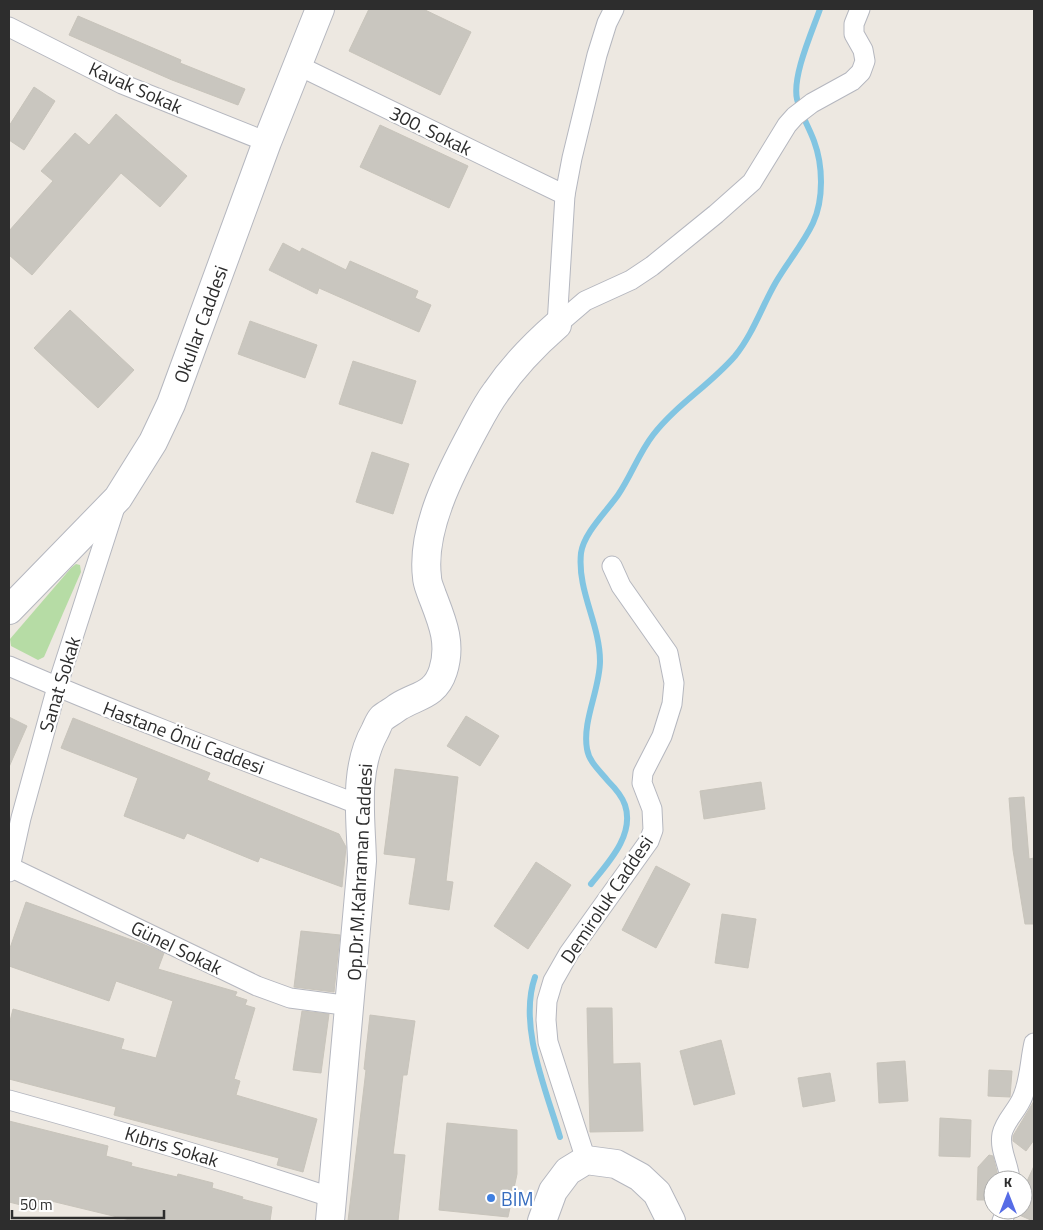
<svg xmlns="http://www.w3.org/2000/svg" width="1043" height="1230" font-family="'Titillium Web',sans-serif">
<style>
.green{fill:#b6dca5}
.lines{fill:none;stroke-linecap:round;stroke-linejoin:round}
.stream{stroke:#82c5e2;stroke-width:6}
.building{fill:#c9c6bf;stroke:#c8c4bb}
.street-casing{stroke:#b5b7bf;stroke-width:21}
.secondary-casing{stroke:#b5b7bf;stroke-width:30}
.street{stroke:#fff;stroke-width:19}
.secondary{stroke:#fff;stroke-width:28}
.shop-dot{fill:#3f7fe0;stroke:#fff;stroke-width:2}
.labels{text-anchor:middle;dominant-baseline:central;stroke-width:4.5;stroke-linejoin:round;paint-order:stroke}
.street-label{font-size:19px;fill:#2d2d2d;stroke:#fff}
.shop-label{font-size:19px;fill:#366cbe;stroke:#fff;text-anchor:start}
</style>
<rect width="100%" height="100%" fill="#ede8e1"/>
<!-- green -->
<polygon class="green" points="76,564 80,565 81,572 44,657 38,660 11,646 10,639 71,568"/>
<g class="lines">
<!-- stream -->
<g class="stream">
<path d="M591,884C608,863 635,835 625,805C622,796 615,788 608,781C600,771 589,762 587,749C582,721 600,689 600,661C600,624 577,591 581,553C584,533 606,512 618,495C631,476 639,453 653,435C676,405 710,385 735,356C753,334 762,306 776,282C787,263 803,244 813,223C824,199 823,165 814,141C809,127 800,113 797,99C792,76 812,32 820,9"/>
<path d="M535,977C518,1025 546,1090 560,1137"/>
</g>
</g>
<!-- building -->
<g class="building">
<polygon points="369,9 423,9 471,32 440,95 349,51"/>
<polygon points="78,16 181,60 180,63 245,89 238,105 172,80 69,35"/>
<polygon points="34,87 55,101 24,150 9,140 9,126"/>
<polygon points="116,114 187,176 160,207 121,173 32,275 9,255 9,231 53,181 41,171 75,133 89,145"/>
<polygon points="380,125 468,166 449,208 360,167"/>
<polygon points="283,243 300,252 302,248 346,270 350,261 418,291 415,298 431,305 419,332 319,288 317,294 269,270"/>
<polygon points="70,310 134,370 98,408 34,348"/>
<polygon points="250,321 317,345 305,378 238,354"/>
<polygon points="353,361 416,381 402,424 339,404"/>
<polygon points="372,452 409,464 393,514 356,502"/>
<polygon points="466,716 499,736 480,766 447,746"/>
<polygon points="9,717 27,726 9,767"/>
<polygon points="73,718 210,773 207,780 339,834 346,847 342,887 260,857 258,862 187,833 184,839 124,816 138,778 61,748"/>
<polygon points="395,769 458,777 446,881 453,882 449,910 409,904 416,858 384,854"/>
<polygon points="761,782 765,809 704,819 700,791"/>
<polygon points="1024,797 1029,859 1034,858 1034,924 1025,924 1013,850 1009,798"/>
<polygon points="536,862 571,885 528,949 494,926"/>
<polygon points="656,866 690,884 656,948 622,930"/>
<polygon points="26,902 143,944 164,953 158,969 237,992 235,996 247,1000 245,1005 255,1008 234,1079 240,1081 236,1095 317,1119 303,1172 277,1165 279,1158 114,1115 116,1107 9,1079 9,1025 13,1009 124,1039 121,1049 156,1058 173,1001 116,981 109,1001 9,966 9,951"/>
<polygon points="722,914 756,919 748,968 715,963"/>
<polygon points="301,931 340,935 334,992 294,987"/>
<polygon points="587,1008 612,1008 613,1064 640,1063 643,1131 590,1132"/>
<polygon points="302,1011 329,1014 321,1073 293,1070"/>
<polygon points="370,1015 415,1021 407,1075 403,1075 393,1154 405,1155 398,1221 348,1221 366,1070 364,1069"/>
<polygon points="721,1040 735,1094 694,1105 680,1051"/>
<polygon points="905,1061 908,1101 879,1103 877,1063"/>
<polygon points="989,1070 1012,1071 1010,1097 988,1096"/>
<polygon points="830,1073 835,1101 803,1107 798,1078"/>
<polygon points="1034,1101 1034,1140 1026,1151 1013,1141 1013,1136"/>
<polygon points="940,1118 971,1120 970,1157 939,1156"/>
<polygon points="9,1121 108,1146 106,1156 132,1163 131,1166 177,1177 178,1174 213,1183 212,1188 243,1197 242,1199 272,1207 270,1221 134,1221 47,1200 45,1211 9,1202"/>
<polygon points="447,1123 517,1130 517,1174 508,1217 439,1210"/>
<polygon points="989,1155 993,1156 999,1180 993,1180 993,1200 977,1200 978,1167"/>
<polygon points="1034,1166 1034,1221 1033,1221 1017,1214 1018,1210 1023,1210 1023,1190"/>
</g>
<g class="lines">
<defs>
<g id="street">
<polyline points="9,27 122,84 267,142"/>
<polyline points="297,65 565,195"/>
<polyline points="557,325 585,301 631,280 652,266 716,214 752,182 787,125 795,116 812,103 852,81 861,72 865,61 863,50 854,34 854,24 860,9"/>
<polyline points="557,325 565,195 572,158 597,55 607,23 614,9"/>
<path d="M9,666C124,716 242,760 360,805"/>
<polyline points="10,867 257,986 290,998 351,1006"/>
<polyline points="9,872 21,818 57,687 116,504"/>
<path d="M9,1100C118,1130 226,1162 333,1198"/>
<polyline points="586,1160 548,1042 546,1020 547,1001 553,981 569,953 649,841 653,830 652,809 642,783 643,773 662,736 672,704 674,683 668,653 621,586 612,566"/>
<path d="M1010,1180C1009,1164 999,1150 1002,1134C1005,1120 1018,1110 1023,1096C1030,1079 1030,1060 1034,1043"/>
<polyline points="1002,1221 1007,1210"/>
</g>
<g id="secondary">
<polyline points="9,610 118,498 153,442 171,404 267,142 320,9"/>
<path d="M330,1221L362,861C361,818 353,770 375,731C377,727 379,721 382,718C387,714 393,711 398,707C417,695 435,696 443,671C452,643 442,621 432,595C430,589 427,583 427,577C421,529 451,472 473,431C480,418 487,404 496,392C513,367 534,345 557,325"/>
<polyline points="542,1221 553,1191 568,1171 586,1160 616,1164 640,1177 657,1193 671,1221"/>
</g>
</defs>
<!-- street casing -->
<use href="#street" class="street-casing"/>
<!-- secondary casing -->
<use href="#secondary" class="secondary-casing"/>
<!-- street -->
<use href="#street" class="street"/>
<!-- secondary -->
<use href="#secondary" class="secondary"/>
</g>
<!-- markers -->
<circle class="shop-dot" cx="491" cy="1198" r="5"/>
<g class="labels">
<!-- street labels -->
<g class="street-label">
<text transform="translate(136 87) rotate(24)">Kavak Sokak</text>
<text transform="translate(431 130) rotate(26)">300. Sokak</text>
<text transform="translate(200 324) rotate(-70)">Okullar Caddesi</text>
<text transform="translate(59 684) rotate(-73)">Sanat Sokak</text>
<text transform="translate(184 737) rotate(21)">Hastane Önü Caddesi</text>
<text transform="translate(359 872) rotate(-87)">Op.Dr.M.Kahraman Caddesi</text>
<text transform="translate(606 899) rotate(-56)">Demiroluk Caddesi</text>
<text transform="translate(177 947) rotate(26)">Günel Sokak</text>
<text transform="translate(172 1146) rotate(17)">Kıbrıs Sokak</text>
</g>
<!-- shop labels -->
<g class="shop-label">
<text x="501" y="1198">BİM</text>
</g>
</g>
<!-- border -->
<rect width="1043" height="1230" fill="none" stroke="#2d2d2d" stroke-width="20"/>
<!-- north arrow -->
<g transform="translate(1008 1195)"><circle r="24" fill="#ffffff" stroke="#ababab"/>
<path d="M0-4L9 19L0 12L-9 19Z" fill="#566ce6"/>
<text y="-8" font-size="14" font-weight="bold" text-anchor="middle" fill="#2d2d2d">K</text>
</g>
<!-- scale -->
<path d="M12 1210v8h152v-8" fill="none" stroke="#2d2d2d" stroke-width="2.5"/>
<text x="20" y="1210" font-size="15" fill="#2d2d2d" stroke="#ffffff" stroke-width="4" paint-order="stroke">50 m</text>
</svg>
